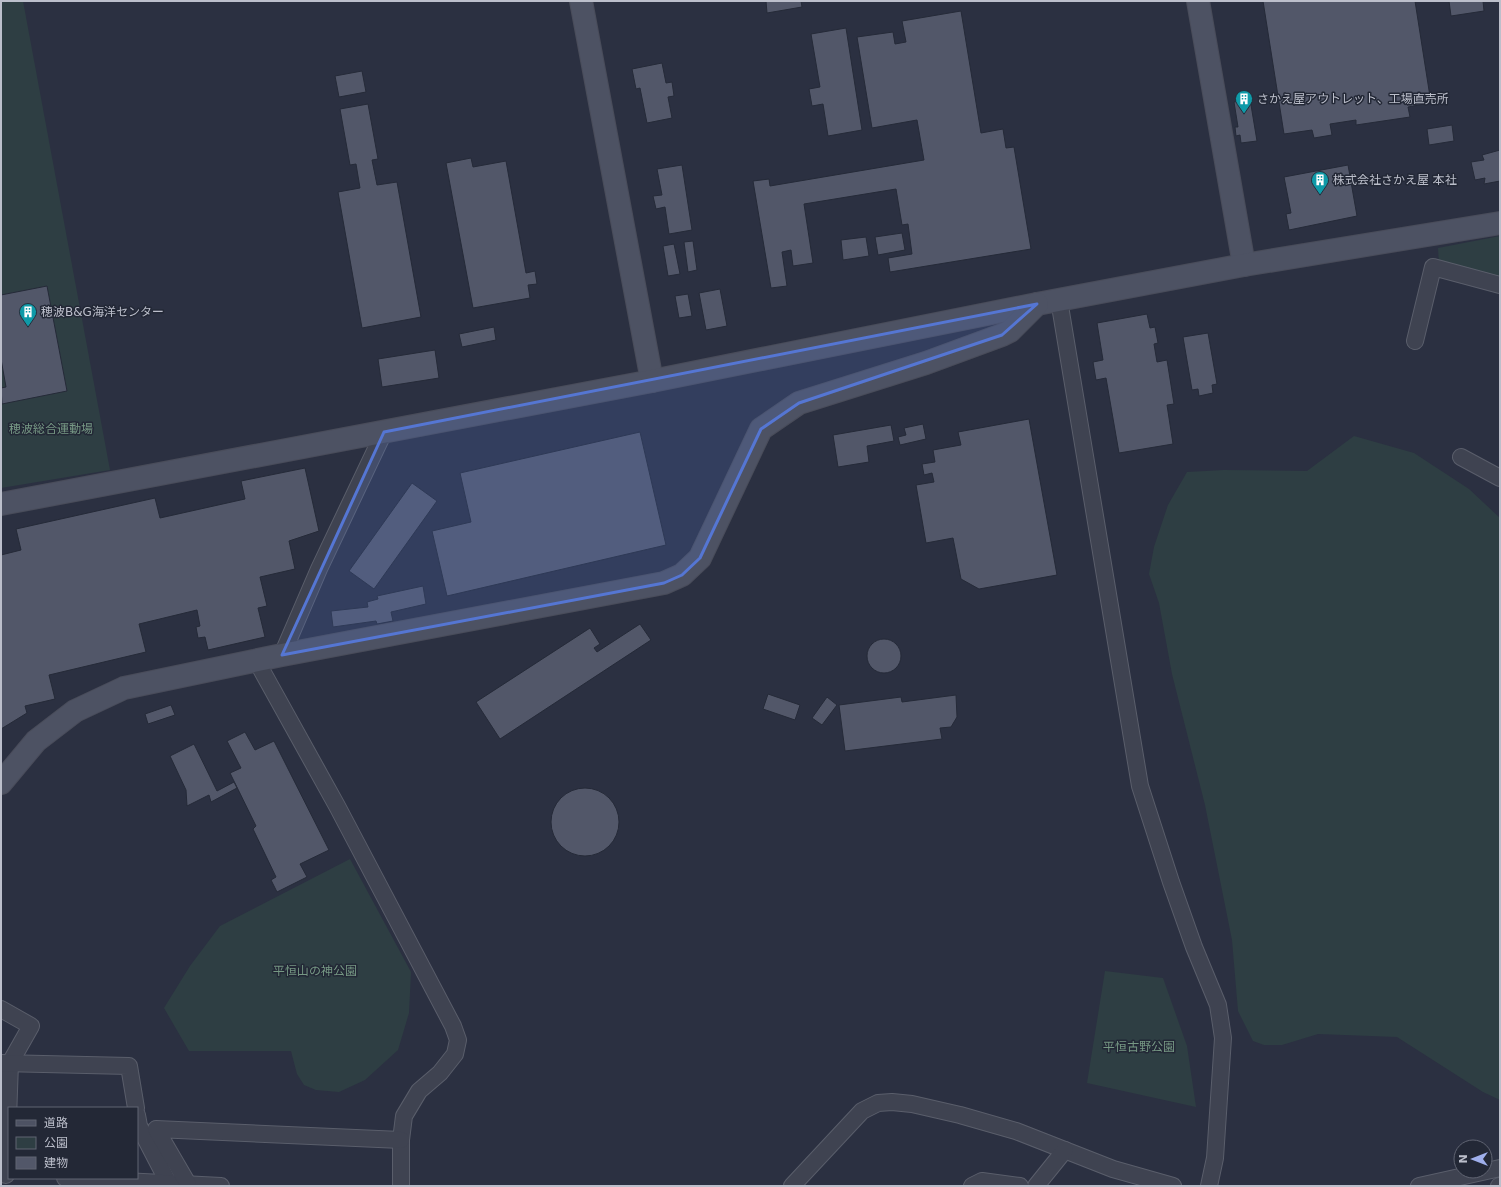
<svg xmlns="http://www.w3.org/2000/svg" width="1501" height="1187" font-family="'DejaVu Sans','Noto Sans JP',sans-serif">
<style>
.green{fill:#2e3e43}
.building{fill:#525769;stroke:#252a38}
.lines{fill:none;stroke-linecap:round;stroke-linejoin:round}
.street-casing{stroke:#5a5e6b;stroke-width:18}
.secondary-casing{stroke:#494c5a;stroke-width:24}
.street{stroke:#3f4351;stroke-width:16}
.secondary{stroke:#4d5263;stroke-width:22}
.marked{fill:#5576d3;fill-opacity:0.2;stroke:#5576d3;stroke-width:3;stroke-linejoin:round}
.labels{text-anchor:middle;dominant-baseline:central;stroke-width:3;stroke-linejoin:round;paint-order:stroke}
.poi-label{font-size:12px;fill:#bcbfcb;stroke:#232836;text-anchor:start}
.park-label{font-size:12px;fill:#769884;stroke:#232836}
</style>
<rect width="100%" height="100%" fill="#2b3041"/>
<!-- green -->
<g class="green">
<polygon points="1,1 23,1 110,470 1,488"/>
<polygon points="1500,236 1500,279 1439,263 1438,248"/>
<polygon points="1354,436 1414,453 1469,489 1500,518 1500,1100 1483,1092 1397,1037 1318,1034 1282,1045 1264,1045 1253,1041 1238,1011 1232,940 1205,805 1172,674 1159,603 1149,574 1154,547 1168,505 1187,472 1224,470 1307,471"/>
<polygon points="350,859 411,972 409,1013 398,1050 365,1080 339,1092 316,1090 304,1085 297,1074 291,1051 189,1051 164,1008 190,966 220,926"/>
<polygon points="1105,971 1163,978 1187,1046 1196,1107 1087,1083"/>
</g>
<!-- building -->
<g class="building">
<polygon points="766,1 801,1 802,7 767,13"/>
<polygon points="1263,1 1415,1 1431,103 1408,107 1410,117 1356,125 1356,120 1330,124 1332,135 1314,138 1312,130 1284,134"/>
<polygon points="1449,1 1483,1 1484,11 1451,16"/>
<polygon points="961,11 981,133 1003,129 1006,148 1014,147 1031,249 890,272 888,258 912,254 908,224 902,225 896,189 804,204 813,263 793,266 791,250 782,252 787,286 771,288 753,181 769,179 770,186 924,160 917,120 872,128 857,37 893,32 895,44 906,42 902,21"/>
<polygon points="846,28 862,130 828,136 823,104 812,106 809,89 820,87 811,34"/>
<polygon points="662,63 666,83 672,82 674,96 668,97 672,118 647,123 640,88 636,89 632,69"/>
<polygon points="362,71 366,92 339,97 335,76"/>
<polygon points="1250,99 1257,141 1241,143 1240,135 1236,136 1235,127 1238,127 1234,102"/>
<polygon points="368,104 378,159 372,160 377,185 397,182 421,317 362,328 338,192 360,188 356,164 350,165 340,109"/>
<polygon points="1452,125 1454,141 1429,145 1427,129"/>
<polygon points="1500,150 1500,181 1484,184 1485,178 1475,180 1471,162 1484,160 1482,155"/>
<polygon points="471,158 473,167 506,161 526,273 535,271 537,284 528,285 530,298 473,308 446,163"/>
<polygon points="682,165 692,230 669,234 665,207 656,209 653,196 662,195 657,169"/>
<polygon points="1348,165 1357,216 1289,230 1286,214 1291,213 1284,177"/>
<polygon points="902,233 905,250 878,255 875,237"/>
<polygon points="866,237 869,256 843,260 841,240"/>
<polygon points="693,241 697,270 688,272 684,242"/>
<polygon points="674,244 680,274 668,276 663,246"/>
<polygon points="47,286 67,391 2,404 1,388 6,387 1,359 1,295"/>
<polygon points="720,289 727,326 706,330 699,293"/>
<polygon points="688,294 692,316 679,318 675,296"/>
<polygon points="1147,314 1150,328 1155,327 1158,343 1154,344 1157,362 1167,360 1174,404 1167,405 1173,444 1119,453 1106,378 1096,380 1093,362 1103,360 1097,323"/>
<polygon points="494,327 496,340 462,347 459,334"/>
<polygon points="1208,333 1217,384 1212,385 1213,393 1199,396 1198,389 1192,390 1183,337"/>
<polygon points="435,350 439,378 382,387 378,359"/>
<polygon points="1029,419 1057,575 979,589 961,579 953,538 926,543 916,485 934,482 932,473 924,475 922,464 935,462 933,450 961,445 958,432"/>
<polygon points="923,424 926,439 900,445 898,437 906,435 904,428"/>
<polygon points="891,425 894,441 867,446 869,462 838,467 833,435"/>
<polygon points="640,432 666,545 447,596 432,531 471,522 460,473"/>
<polygon points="305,468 319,531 289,541 295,569 260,577 267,606 258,608 265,637 208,650 205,637 198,638 196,627 200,626 197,610 139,624 146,652 49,675 55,699 25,706 27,713 1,729 1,555 21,550 16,529 155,498 160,518 245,499 241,481"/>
<polygon points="412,483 437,501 374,589 349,571"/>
<polygon points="423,586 426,604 391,612 393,621 377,624 376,621 333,627 331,611 368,607 367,602 378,599 377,596"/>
<polygon points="640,624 651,640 500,739 476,702 590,628 600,644 594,648 597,652"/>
<circle cx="884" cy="656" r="17"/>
<polygon points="768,694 800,705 795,720 763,709"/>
<polygon points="956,695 957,717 951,727 940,728 942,739 845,751 839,705 901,697 902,702"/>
<polygon points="827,697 837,705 822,725 812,718"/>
<polygon points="171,705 175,715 148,724 145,714"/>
<polygon points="245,732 255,750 274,741 329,850 300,864 307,877 277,892 271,880 276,877 253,829 256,826 230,773 241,768 227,741"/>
<polygon points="194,744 217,791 234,782 237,788 211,802 209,795 187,806 186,790 170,756"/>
<circle cx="585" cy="822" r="34"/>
</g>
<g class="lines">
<defs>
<g id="street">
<polyline points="1059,300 1140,786 1171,882 1194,947 1218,1005 1223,1038 1215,1158 1209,1186"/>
<polyline points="1415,341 1433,267 1500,285"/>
<polyline points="1461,457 1500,478"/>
<polyline points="282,655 319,569 384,432"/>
<polyline points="256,660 337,806 453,1026 458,1040 455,1054 440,1073 419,1091 404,1116 401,1140 401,1186"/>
<polyline points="1,1009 31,1026 10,1063 6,1175"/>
<polyline points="1,1063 129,1066 136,1108"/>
<polyline points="137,1115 139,1126 169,1184"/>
<polyline points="65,1178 221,1186"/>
<polyline points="188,1186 188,1184 156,1129 401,1140"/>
<polyline points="792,1186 862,1111 878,1103 892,1102 912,1104 960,1115 1016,1131 1113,1169 1173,1186"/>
<polyline points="972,1186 982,1181 1020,1186"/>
<polyline points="1036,1186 1065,1150"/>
<polyline points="1419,1186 1500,1168"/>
<polyline points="1499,1186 1500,1186"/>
</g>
<g id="secondary">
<polyline points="581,1 652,381"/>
<polyline points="1198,1 1244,265"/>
<polyline points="1,504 652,381 1037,304 1244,265 1500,223"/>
<polyline points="1,783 36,741 75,711 124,688 282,655 664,583 682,575 700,558 761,429 799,403 926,363 1002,335 1010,331 1037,304"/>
</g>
</defs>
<!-- street casing -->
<use href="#street" class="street-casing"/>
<!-- secondary casing -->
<use href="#secondary" class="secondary-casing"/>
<!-- street -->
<use href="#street" class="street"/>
<!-- secondary -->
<use href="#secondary" class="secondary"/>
</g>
<!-- marked area -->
<path class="marked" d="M1037,304L1002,335L799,403L761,429L700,558L682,575L664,583L282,655L384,432Z"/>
<!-- icons -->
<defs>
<symbol id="building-pin" viewBox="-11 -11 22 30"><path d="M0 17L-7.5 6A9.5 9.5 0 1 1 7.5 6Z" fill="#0f9aa8" stroke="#232836"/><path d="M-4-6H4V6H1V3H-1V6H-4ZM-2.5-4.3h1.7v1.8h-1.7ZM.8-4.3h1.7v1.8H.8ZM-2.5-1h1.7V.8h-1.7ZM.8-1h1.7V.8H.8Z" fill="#fff"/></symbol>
</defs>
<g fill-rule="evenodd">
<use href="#building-pin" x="1234" y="89" width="20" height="27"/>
<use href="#building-pin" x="1310" y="170" width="20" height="27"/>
<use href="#building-pin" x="18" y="302" width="20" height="27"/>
</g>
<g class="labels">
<!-- poi labels -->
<g class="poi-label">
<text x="1257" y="99">さかえ屋アウトレット、工場直売所</text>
<text x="1333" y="180">株式会社さかえ屋 本社</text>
<text x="41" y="312">穂波B&amp;G海洋センター</text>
</g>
<!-- park labels -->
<g class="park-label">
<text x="51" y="429">穂波総合運動場</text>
<text x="315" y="971">平恒山の神公園</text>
<text x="1139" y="1047">平恒古野公園</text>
</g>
</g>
<!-- border -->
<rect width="1501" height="1187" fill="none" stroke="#bcbfcb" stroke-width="4"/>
<!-- legend -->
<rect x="8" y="1107" width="130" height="72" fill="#232836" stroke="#606472"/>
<rect x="16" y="1120" width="20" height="6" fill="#4d5263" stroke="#606472"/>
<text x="44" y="1127" font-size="12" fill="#bcbfcb">道路</text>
<rect x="16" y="1137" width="20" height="12" fill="#2e3e43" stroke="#606472"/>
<text x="44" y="1147" font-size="12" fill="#bcbfcb">公園</text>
<rect x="16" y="1157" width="20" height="12" fill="#525769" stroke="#606472"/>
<text x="44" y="1167" font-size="12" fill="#bcbfcb">建物</text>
<!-- north arrow -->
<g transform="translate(1473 1159) rotate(270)"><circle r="19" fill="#232836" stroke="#606472"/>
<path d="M0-3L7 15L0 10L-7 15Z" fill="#9fafec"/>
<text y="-6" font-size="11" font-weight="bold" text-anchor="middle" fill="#bcbfcb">N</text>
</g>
</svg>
